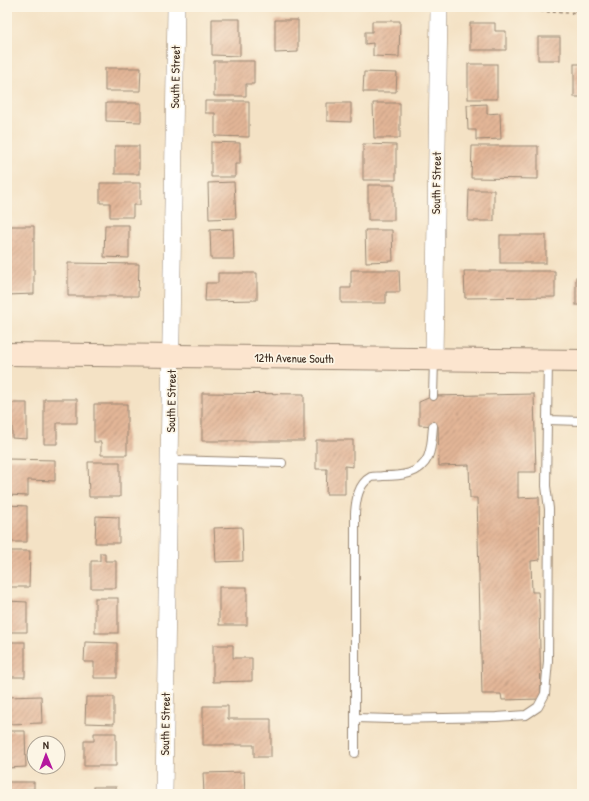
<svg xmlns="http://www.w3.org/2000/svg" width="589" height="801" font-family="'Patrick Hand',sans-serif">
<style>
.building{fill:url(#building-hatch)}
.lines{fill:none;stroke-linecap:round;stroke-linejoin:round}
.lane-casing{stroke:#988672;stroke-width:10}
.street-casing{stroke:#988672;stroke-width:18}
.secondary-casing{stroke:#988672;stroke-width:24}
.path{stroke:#988672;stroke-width:2.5;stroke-dasharray:3 3;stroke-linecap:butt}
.lane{stroke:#fff;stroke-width:8}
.street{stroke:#fff;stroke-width:17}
.secondary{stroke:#fce5cf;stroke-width:22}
.labels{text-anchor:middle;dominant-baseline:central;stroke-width:3.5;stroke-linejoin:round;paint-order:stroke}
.street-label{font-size:12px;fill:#3b2a1e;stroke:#fcf5e5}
</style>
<defs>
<pattern id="building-hatch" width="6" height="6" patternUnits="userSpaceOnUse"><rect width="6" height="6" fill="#e3b697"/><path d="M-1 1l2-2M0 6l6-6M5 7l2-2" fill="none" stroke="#b9947b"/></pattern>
</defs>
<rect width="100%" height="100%" fill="#fcf5e5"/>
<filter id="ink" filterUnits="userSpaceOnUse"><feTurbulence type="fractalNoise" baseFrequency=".025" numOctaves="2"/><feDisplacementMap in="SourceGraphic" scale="8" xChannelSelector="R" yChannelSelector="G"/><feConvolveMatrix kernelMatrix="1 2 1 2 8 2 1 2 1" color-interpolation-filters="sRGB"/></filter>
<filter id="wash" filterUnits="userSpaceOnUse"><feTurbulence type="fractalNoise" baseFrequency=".012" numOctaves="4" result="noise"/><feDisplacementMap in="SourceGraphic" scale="16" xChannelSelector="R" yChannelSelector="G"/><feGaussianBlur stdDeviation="0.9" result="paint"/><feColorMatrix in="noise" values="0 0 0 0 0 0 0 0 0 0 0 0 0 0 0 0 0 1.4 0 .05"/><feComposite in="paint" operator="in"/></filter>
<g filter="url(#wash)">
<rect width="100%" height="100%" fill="#f4e2c5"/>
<g id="blocks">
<!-- building -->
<g class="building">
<polygon points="212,19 240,19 240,56 212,55"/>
<polygon points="275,20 298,20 298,52 275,53"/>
<polygon points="372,21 400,21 399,57 373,56 373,43 365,44 365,32 372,32"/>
<polygon points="470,23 495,23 495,31 506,31 506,50 470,50"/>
<rect x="538" y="37" width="22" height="23"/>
<polygon points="214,61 254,61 254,84 246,84 246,96 214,96"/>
<rect x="468" y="64" width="29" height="35"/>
<rect x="574" y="64" width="8" height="33"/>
<polygon points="105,68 141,68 140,91 105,91"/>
<polygon points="364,72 397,73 396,92 363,92"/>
<polygon points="205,101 249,101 249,137 215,136 215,113 205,113"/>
<polygon points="106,103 141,103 141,122 106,121"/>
<polygon points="327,103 351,103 351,122 327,121"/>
<polygon points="373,103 400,103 400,138 374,138"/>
<polygon points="487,104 487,114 500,113 501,139 476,140 476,130 468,130 467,105"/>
<polygon points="211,142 240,143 240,164 235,164 235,177 211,177"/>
<polygon points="363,144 396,145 396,180 363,180"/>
<rect x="115" y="146" width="24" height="28"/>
<polygon points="472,146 538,146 538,179 471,178"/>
<polygon points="234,182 236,218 209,219 208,183"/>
<polygon points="100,183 140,183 140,205 133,205 133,217 110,217 110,203 100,203"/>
<rect x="368" y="185" width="26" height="35"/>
<polygon points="469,190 494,190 494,221 468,221"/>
<polygon points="105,225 129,225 129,258 104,257"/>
<polygon points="7,226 34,226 34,294 7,295"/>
<polygon points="233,229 234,259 211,259 210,230"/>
<polygon points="365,230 392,230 393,261 366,262"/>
<rect x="500" y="235" width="46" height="28"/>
<polygon points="68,263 139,264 138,296 68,296"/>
<polygon points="351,270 399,270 400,292 386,292 386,303 341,303 341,288 351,288"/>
<polygon points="464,271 555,271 555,297 465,298"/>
<polygon points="218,273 257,273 257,300 205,301 206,283 218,283"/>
<rect x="576" y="277" width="6" height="28"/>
<polygon points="202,393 304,394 304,441 202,441"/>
<polygon points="534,394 536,472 518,472 518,498 539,497 540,560 531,561 532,592 538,592 539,604 541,699 502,700 501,694 482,694 477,498 470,498 469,465 439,466 438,426 419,425 419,402 433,396"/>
<polygon points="44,399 77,399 77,423 57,423 57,444 44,444"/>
<polygon points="7,403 27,403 27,439 12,438 12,427 7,427"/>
<polygon points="94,404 127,404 127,455 101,455 101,442 94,442"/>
<polygon points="316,440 353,440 353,467 345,466 345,494 326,494 327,469 316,469"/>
<polygon points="7,459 55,460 55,481 28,480 28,496 7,495"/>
<polygon points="88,462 120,462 120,497 89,497"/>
<polygon points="7,505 27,506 27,542 7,542"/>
<polygon points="96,516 119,517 119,543 95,543"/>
<polygon points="242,527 243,561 216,562 214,528"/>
<polygon points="7,551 30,551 29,587 7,587"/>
<polygon points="100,553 105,553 105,561 116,561 116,588 91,588 91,561 100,561"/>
<rect x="219" y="587" width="28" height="38"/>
<rect x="95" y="598" width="23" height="35"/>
<polygon points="7,601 27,602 27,632 7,632"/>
<rect x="7" y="642" width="18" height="35"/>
<polygon points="85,642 117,643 117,678 94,678 94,662 84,662"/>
<polygon points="213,645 233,645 233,658 252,658 252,681 213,682"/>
<polygon points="41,696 42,723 7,724 7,697"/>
<polygon points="86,697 114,697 114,724 85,723"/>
<polygon points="203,706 228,706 228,719 271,719 271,757 254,757 254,745 203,745"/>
<polygon points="7,731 25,731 26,767 7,768"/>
<polygon points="94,733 116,733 116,766 84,766 84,741 94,741"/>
<polygon points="244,772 245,794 204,794 203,773"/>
<polygon points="7,782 34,782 34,789 26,789 26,794 7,794"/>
<rect x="93" y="787" width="23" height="7"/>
</g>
</g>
</g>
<g filter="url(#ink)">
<use href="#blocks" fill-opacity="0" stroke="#988672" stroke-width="1"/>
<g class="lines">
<defs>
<g id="lane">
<polyline points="548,362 547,420 582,421"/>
<polyline points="433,396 434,360"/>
<polyline points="170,460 282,463"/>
<polyline points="355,718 391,719 496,717 526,715 538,707 545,694 548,661 549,509 546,486 547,420"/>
<path d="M355,753V513C356,500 358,484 371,477C374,476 380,477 383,476C400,476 420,475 428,457C432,448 432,436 433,426"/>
</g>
<g id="street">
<polyline points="434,360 439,7"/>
<polyline points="164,794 176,7"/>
</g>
<polyline id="secondary" points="7,354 582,361"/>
</defs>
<!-- lane casing -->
<use href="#lane" class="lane-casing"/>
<!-- street casing -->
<use href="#street" class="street-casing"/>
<!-- secondary casing -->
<use href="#secondary" class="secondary-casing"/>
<!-- path -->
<polyline class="path" points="469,7 576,13 576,7"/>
<!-- lane -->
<use href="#lane" class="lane"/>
<!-- street -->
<use href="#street" class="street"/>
<!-- secondary -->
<use href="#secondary" class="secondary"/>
</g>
</g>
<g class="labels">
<!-- street labels -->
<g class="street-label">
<text transform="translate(175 77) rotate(-89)">South E Street</text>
<text transform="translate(436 183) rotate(-89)">South F Street</text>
<text transform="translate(294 358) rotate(1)">12th Avenue South</text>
<text transform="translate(171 401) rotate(-89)">South E Street</text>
<text transform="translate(165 724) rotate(-89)">South E Street</text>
</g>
</g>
<!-- margin -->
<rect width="589" height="801" fill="none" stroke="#fcf5e5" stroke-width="24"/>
<!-- north arrow -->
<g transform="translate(46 755) rotate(359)"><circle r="19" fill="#fcf5e5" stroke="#afa495"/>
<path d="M0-3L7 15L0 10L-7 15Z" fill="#b5179e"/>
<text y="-6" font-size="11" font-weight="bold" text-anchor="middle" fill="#3b2a1e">N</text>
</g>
</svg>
